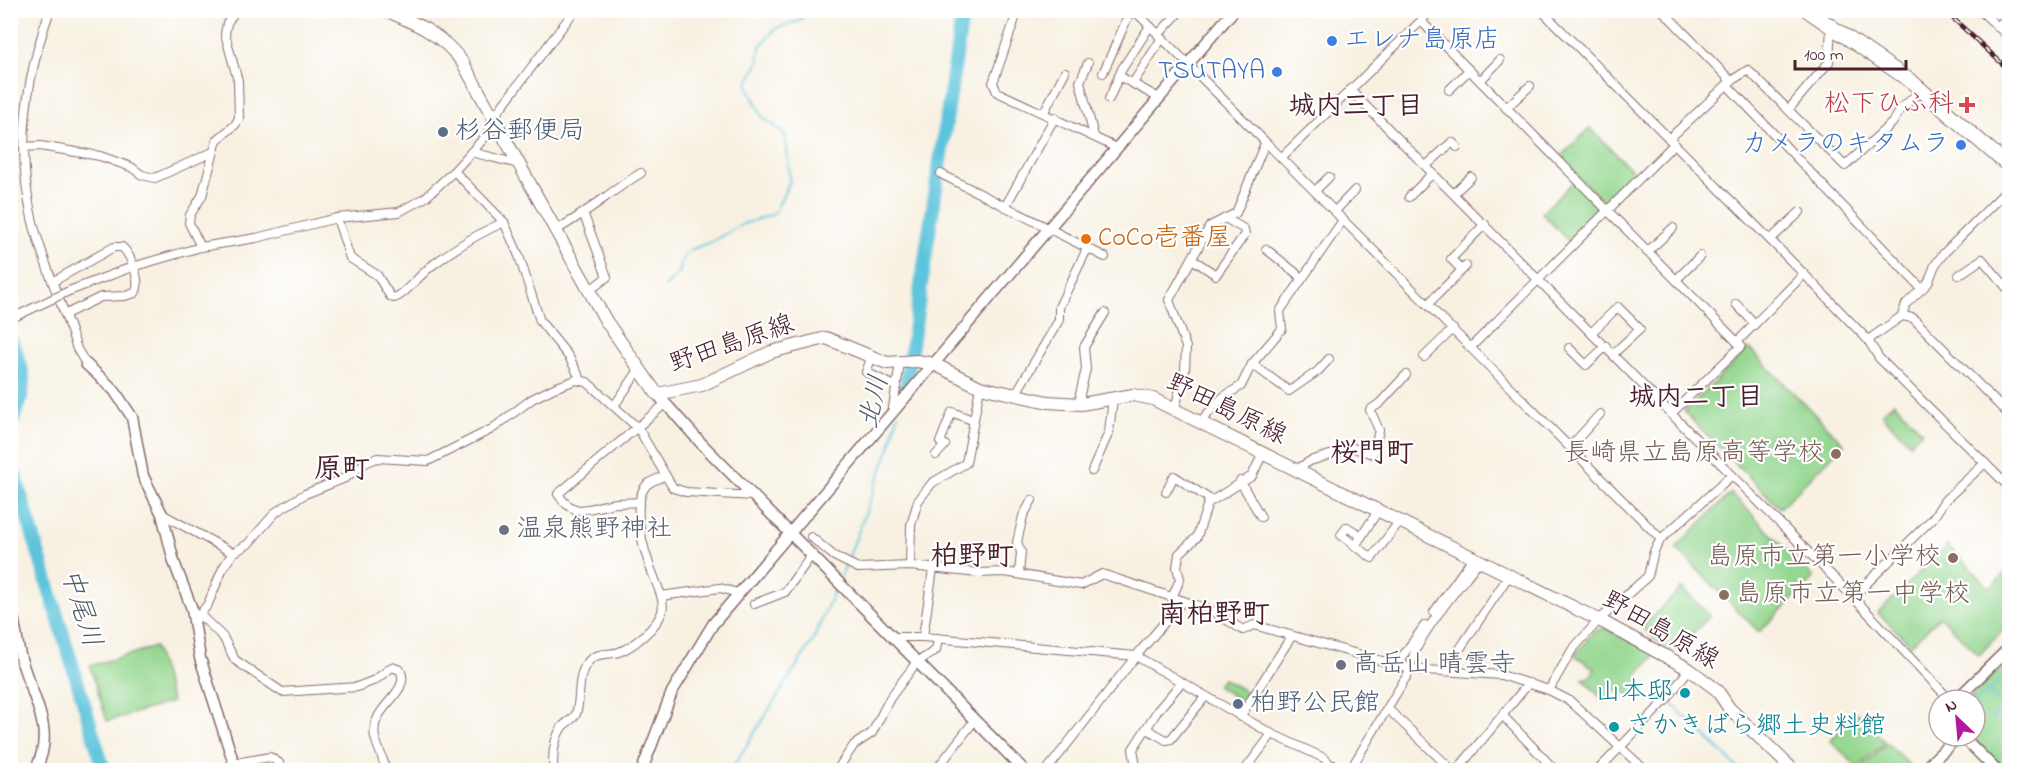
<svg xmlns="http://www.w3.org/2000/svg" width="2020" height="781" font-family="'Indie Flower','Klee One',sans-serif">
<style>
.green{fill:#94d790;stroke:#6f7b5e;stroke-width:1.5}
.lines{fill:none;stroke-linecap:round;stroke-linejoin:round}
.stream{stroke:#5dc4db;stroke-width:2}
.river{stroke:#5dc4db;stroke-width:14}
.minor-casing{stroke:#87686b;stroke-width:10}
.tertiary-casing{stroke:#87686b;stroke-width:13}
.secondary-casing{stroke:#87686b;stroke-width:14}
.trunk-casing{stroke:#87686b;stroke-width:16}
.minor{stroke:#fff;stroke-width:8}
.tertiary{stroke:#fff;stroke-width:10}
.secondary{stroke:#fff;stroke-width:12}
.trunk{stroke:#fff;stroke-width:14}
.rail-casing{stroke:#4a1f2b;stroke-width:4.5}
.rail{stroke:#fff;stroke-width:2;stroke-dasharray:7;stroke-linecap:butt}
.minor-bridge-casing{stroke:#87686b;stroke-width:10;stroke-linecap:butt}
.minor-bridge{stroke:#fff;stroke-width:8}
.shop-dot{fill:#3f7fe0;stroke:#fff;stroke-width:2}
.health-dot{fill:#e0444e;stroke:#fff;stroke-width:2}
.service-dot{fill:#5c6f8a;stroke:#fff;stroke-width:2}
.food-dot{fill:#e8710a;stroke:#fff;stroke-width:2}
.education-dot{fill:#8d6e63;stroke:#fff;stroke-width:2}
.worship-dot{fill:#6b7280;stroke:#fff;stroke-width:2}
.culture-dot{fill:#0f9aa8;stroke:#fff;stroke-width:2}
.labels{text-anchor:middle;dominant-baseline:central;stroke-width:4.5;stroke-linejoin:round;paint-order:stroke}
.shop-label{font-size:26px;fill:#366cbe;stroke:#fff;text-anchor:end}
.health-label{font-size:26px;fill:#be3a42;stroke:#fff;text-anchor:end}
.service-label{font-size:26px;fill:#4e5e75;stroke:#fff;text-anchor:start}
.food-label{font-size:26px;fill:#c56008;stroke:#fff;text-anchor:start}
.street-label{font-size:26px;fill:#4a1f2b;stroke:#fff}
.education-label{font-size:26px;fill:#785e54;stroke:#fff;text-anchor:end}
.worship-label{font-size:26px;fill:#5b616d;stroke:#fff;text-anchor:start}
.culture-label{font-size:26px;fill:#0d838f;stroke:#fff;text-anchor:end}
.neighbourhood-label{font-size:27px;font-weight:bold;fill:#4a1f2b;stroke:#fff}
.water-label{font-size:27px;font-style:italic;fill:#515969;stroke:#fff}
.quarter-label{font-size:28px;font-weight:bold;fill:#4a1f2b;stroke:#fff}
</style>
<rect width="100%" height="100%" fill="#fff"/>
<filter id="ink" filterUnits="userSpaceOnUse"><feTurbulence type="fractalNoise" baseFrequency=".0167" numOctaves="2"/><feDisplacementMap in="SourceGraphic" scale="12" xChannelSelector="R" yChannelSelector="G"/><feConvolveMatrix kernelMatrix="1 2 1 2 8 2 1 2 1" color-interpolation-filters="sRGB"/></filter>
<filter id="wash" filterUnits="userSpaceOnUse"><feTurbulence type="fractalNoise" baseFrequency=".008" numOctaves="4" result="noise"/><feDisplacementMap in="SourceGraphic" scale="24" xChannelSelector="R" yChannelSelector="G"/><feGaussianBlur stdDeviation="1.35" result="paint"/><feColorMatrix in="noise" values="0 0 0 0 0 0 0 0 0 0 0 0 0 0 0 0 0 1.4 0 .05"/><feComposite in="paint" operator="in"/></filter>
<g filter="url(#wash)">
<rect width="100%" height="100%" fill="#f8f1e2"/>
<!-- green -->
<g class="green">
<polygon points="1590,128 1637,175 1606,205 1559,158"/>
<polygon points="1573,182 1601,210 1569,242 1542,213"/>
<polygon points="1749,348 1844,444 1780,508 1684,412"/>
<polygon points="1894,402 1922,431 1910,443 1881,414"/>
<polygon points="1731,493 1814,578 1759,632 1676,548"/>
<polygon points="1947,545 1990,588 2006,572 2009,576 2009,624 1979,655 1940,616 1911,645 1878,613"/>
<polygon points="1682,588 1710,616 1673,653 1661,646 1642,627"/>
<polygon points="1605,628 1655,654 1637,676 1641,686 1630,696 1619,688 1605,702 1583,679 1590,677 1595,669 1575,655 1594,631"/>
<polygon points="155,647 172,702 107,721 90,666"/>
<polygon points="2009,659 2010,770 2005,770 1971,736 1975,736 1975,700 1968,700"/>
<polygon points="1223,679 1252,695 1246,703 1216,686"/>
<polygon points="1857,713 1885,742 1858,768 1830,740"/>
<polygon points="1887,743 1910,766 1907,770 1860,770"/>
</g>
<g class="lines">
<!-- stream -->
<g class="stream">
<polyline points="665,287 679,273 682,260 690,250 711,242 743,224 774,214 790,181 786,140 783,132 763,118 749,89 748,82 758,64 760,46 775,29 801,20 804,10"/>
<polyline points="903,394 906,384"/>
<polyline points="848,559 890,447 898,414"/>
<polyline points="840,578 846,564"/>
<polyline points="1987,690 2003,707"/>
<polyline points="1975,703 2003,679 2010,681"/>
<polyline points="1672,704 1740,770"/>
<polyline points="1992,719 2010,701"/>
<polyline points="731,770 813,640 836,586"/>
</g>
<!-- river -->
<g class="river">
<path d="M10,339C29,376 26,389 10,427"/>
<polyline points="906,384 963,10"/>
<polyline points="10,459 104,770"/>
</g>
</g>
</g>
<g filter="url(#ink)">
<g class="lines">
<defs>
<g id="minor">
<path d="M50,10C26,77 16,149 32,218C42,262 63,305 77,349L86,364"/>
<polyline points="1018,10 993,83 997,92 1117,148"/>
<polyline points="1134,10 1661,539"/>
<polyline points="1541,10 1804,274 1868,340 1879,358 2010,488"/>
<polyline points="1662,10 1731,81"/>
<polyline points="1980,10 2010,38"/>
<polyline points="1421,21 1741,346 1671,414"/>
<polyline points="1997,27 2010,15"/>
<polyline points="1158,35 1181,10"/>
<polyline points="1088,63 1080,82 1094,136"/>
<polyline points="1103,73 1131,10"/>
<polyline points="1119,76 1159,98"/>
<polyline points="1480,81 1500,60"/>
<polyline points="1133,83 1162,38"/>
<polyline points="1727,85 1922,289"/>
<polyline points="1350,90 1853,597 1950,700"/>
<polyline points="1449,90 1469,70"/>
<polyline points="1109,99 1122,69 1150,26"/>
<polyline points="1506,108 1530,86"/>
<polyline points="1789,109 1829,62 1831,27"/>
<polyline points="1044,112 1065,72"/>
<polyline points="493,118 575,10"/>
<polyline points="1669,139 1731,81 1748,70 1845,166 1893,122 1901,109 1921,90"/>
<polyline points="24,147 40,146 100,156 131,167 142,175 155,178 213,152"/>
<polyline points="471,152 519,164"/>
<polyline points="1282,157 1432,10"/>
<polyline points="1426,166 1452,142 1457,147"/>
<polyline points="454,171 504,222 519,256 540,321 569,357 581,380"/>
<polyline points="941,174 1105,257"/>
<polyline points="1315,191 1329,177"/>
<polyline points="1454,193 1471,177"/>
<polyline points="1409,197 1433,173"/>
<polyline points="1005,207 1055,117"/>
<polyline points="1335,211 1355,190"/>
<polyline points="584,215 607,277 589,291"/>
<path d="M337,218L350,258L377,275L390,296L394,298C405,295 422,272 434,264C455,248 479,233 504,222"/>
<path d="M556,230C586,214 611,191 641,173"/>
<polyline points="1770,240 1800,212"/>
<polyline points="201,247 189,223 190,215 202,196 217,140 235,125 239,118 238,81 225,34 227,23 236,10"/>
<polyline points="1266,249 1301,277"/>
<polyline points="1647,252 1673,228"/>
<polyline points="1192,259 1216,275 1245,234 1244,229 1225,218"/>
<polyline points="1462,270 1451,259 1485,224"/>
<polyline points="1959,275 1982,259 2007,288 2010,285"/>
<polyline points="1676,280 1700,256"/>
<path d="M54,281L114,247H122C131,255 142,283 135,293L125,296L101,297L66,314"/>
<polyline points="69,291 132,267 201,247 256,238 337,218 399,212 426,197 454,171 497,124"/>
<polyline points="1428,304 1466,266"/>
<polyline points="1736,304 1755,324"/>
<polyline points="1902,316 1913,318 2010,416"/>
<polyline points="1592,332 1618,307 1640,329 1613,354"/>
<polyline points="1868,340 1902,316 1906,304 1928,283 1935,265 1944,253 2010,187"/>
<polyline points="1737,342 1804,274"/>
<polyline points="1470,348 1674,144"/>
<polyline points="1569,348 1586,365 1606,346"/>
<polyline points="872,356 866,372 897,387"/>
<polyline points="1424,357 1453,329"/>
<polyline points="1252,364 1289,391 1318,371 1329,359"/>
<polyline points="1015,395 1059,320 1059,307 1087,249"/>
<polyline points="1081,404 1080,394 1086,369 1084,347 1105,313"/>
<polyline points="614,406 639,370"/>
<polyline points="1175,408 1185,370 1186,347 1169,300 1210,226 1236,213 1265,143"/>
<polyline points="892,414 900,363"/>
<polyline points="1201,421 1223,397 1241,386 1252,364 1282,329 1280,311 1343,220"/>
<polyline points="1570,447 1600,414"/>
<polyline points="936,455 945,445 940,442 952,412 972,420"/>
<polyline points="1296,470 1310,461 1353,448 1373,454 1379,430 1370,410 1380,403 1406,375"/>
<polyline points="1092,471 1109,432 1113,399"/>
<polyline points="1240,481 1261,517"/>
<polyline points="1166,492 1174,476 1211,500"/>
<path d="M640,502C630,503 620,502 610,504C588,508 574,519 558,494L665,404"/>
<polyline points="162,514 233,553"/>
<polyline points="1362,536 1347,527 1341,535 1372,558 1399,522"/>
<polyline points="811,537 834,556 858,568 910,566 979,573 1005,572 1081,585 1102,574 1211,610 1243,630 1254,625 1411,669 1501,675 1549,690 1570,701 1645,770"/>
<polyline points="1355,546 1378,511"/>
<polyline points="910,566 911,525 918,501 932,483 966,463 980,387"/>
<polyline points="1019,574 1021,552 1017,542 1023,516 1032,500"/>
<polyline points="661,596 720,588 738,593"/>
<polyline points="1853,597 1933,518 1945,500 1985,463"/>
<polyline points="1172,598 1180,579 1177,567 1179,554 1197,537 1208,503 1252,476 1263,453"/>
<polyline points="754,604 785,592 811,556"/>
<polyline points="1434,612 1472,559"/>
<path d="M200,615L223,637L235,660L282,692L357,687L375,680L392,667L400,670C410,687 385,702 378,717C367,738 384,751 385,770"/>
<polyline points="195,621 208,604 223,568 233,553 248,544 276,512 305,494 345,478 365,463 377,458 428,461 492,429 532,399 554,388 576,380 587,382 638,428 673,488 686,492 753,496"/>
<polyline points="891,637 923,637 1136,656 1272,734 1324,758 1331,765"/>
<polyline points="923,637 933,569"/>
<polyline points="1396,665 1425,625"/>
<polyline points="1445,671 1508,577"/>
<polyline points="1549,690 1572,650 1599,620 1648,576 1654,551 1661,539 1732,475"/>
<polyline points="1389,710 1452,770"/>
<polyline points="1240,717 1291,637"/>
<polyline points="1504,717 1555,770"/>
<polyline points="1147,729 1166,740 1171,739 1205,697"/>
<polyline points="235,763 270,757 279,763 282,770"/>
<path d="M553,770C553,755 553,741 562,727C566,722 573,720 576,714C582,697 575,671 592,658C600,652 610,655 619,652C633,647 657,627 662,612C665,600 658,588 654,577C645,555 630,508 645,487C649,481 658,479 664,476"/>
<polyline points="837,770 854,745 872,733 890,698 916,663 936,650 938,638"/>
<polyline points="936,770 974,721"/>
<polyline points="1047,770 1136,656 1182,602"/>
<polyline points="1133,770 1136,767 1133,749 1158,710 1181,683"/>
<polyline points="1245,770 1272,734"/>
<polyline points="1323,770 1334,765 1348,770"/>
<path d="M1350,770L1411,669C1409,644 1462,584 1478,562"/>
<polyline points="1457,770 1529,683"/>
<polyline points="1598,770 1667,699 1689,669"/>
</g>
<g id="tertiary">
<polyline points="86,364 114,390 132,417 143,476 162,514 174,562 192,609 200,658 236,770"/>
<polyline points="657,394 699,441 1024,770"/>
<path d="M10,604C15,621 16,638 20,655C30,695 58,730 35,770"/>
<polyline points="1956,700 2010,647"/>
<polyline points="1962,736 1996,770"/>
<polyline points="642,770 672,692 713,624 1234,10"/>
<polyline points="1923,770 1959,736"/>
</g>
<path id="secondary" d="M385,10C416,23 443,35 463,63L606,321L657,394L702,385L771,352L826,338L887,363L917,361L934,364L980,387L1048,402L1081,404L1133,395L1153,399L1599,620L1689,669L1717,690L1729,708L1793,770"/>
<polyline id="trunk" points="1807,10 1912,82 2010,167"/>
</defs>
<!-- minor casing -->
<use href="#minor" class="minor-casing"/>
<!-- tertiary casing -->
<use href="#tertiary" class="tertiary-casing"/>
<!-- secondary casing -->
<use href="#secondary" class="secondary-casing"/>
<!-- trunk casing -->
<use href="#trunk" class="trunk-casing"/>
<!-- minor -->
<use href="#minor" class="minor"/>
<!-- tertiary -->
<use href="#tertiary" class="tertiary"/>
<!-- secondary -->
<use href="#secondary" class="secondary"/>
<!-- trunk -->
<use href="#trunk" class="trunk"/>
<defs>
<polyline id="rail" points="1944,10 2010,71"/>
</defs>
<!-- rail casing -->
<use href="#rail" class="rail-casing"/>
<!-- rail -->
<use href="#rail" class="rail"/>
<defs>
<polyline id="minor-bridge" points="10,319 69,291"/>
</defs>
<!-- minor-bridge casing -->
<use href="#minor-bridge" class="minor-bridge-casing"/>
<!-- minor-bridge -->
<use href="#minor-bridge" class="minor-bridge"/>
</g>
</g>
<!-- markers -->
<g class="shop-dot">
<circle cx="1332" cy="41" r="6"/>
<circle cx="1277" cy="72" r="6"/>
<circle cx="1961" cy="145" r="6"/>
</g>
<path class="health-dot" d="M1964 96h6v6h6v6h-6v6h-6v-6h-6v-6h6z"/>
<g class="service-dot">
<circle cx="443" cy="132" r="6"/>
<circle cx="1238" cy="704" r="6"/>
</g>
<circle class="food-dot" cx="1086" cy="239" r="6"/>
<g class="education-dot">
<circle cx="1836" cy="454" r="6"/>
<circle cx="1953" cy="558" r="6"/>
<circle cx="1724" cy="595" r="6"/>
</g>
<g class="worship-dot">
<circle cx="504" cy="530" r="6"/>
<circle cx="1341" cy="665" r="6"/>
</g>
<g class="culture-dot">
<circle cx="1685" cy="693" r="6"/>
<circle cx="1614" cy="727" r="6"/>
</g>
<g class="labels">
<!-- shop labels -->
<g class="shop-label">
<text x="1344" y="41" text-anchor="start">エレナ島原店</text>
<text x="1265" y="72">TSUTAYA</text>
<text x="1949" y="145">カメラのキタムラ</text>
</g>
<!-- health labels -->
<g class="health-label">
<text x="1954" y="105">松下ひふ科</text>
</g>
<!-- service labels -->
<g class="service-label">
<text x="455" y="132">杉谷郵便局</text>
<text x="1250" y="704">柏野公民館</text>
</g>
<!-- food labels -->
<g class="food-label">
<text x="1098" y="239">CoCo壱番屋</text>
</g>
<!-- street labels -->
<g class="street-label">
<text transform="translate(732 345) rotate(-19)">野田島原線</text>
<text transform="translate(1226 410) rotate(26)">野田島原線</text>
<text transform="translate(1660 631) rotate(30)">野田島原線</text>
</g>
<!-- education labels -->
<g class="education-label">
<text x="1824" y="454">長崎県立島原高等学校</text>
<text x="1941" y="558">島原市立第一小学校</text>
<text x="1736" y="595" text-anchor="start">島原市立第一中学校</text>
</g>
<!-- worship labels -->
<g class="worship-label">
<text x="516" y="530">温泉熊野神社</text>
<text x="1353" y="665">高岳山 晴雲寺</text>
</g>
<!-- culture labels -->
<g class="culture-label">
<text x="1673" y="693">山本邸</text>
<text x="1626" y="727" text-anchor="start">さかきばら郷土史料館</text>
</g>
<!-- neighbourhood labels -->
<g class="neighbourhood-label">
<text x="1356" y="107">城内三丁目</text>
<text x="1696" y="398">城内二丁目</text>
</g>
<!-- water labels -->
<g class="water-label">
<text transform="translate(875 402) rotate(-77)">北川</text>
<text transform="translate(80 608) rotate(73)">中尾川</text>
</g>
<!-- quarter labels -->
<g class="quarter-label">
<text x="1372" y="454">桜門町</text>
<text x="342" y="470">原町</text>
<text x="972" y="557">柏野町</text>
<text x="1214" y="615">南柏野町</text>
</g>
</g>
<!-- margin -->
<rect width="2020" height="781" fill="none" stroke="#fff" stroke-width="36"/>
<!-- north arrow -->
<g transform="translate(1957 718) rotate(334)"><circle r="28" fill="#ffffff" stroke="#b7a5aa" stroke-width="1.5"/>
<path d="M0-4.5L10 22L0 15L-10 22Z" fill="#b5179e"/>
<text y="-9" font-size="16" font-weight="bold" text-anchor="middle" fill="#4a1f2b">N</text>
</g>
<!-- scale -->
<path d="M1795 60v9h111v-9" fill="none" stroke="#4a1f2b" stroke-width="3"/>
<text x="1804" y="60" font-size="18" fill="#4a1f2b" stroke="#ffffff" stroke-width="4.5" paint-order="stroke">100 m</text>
</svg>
